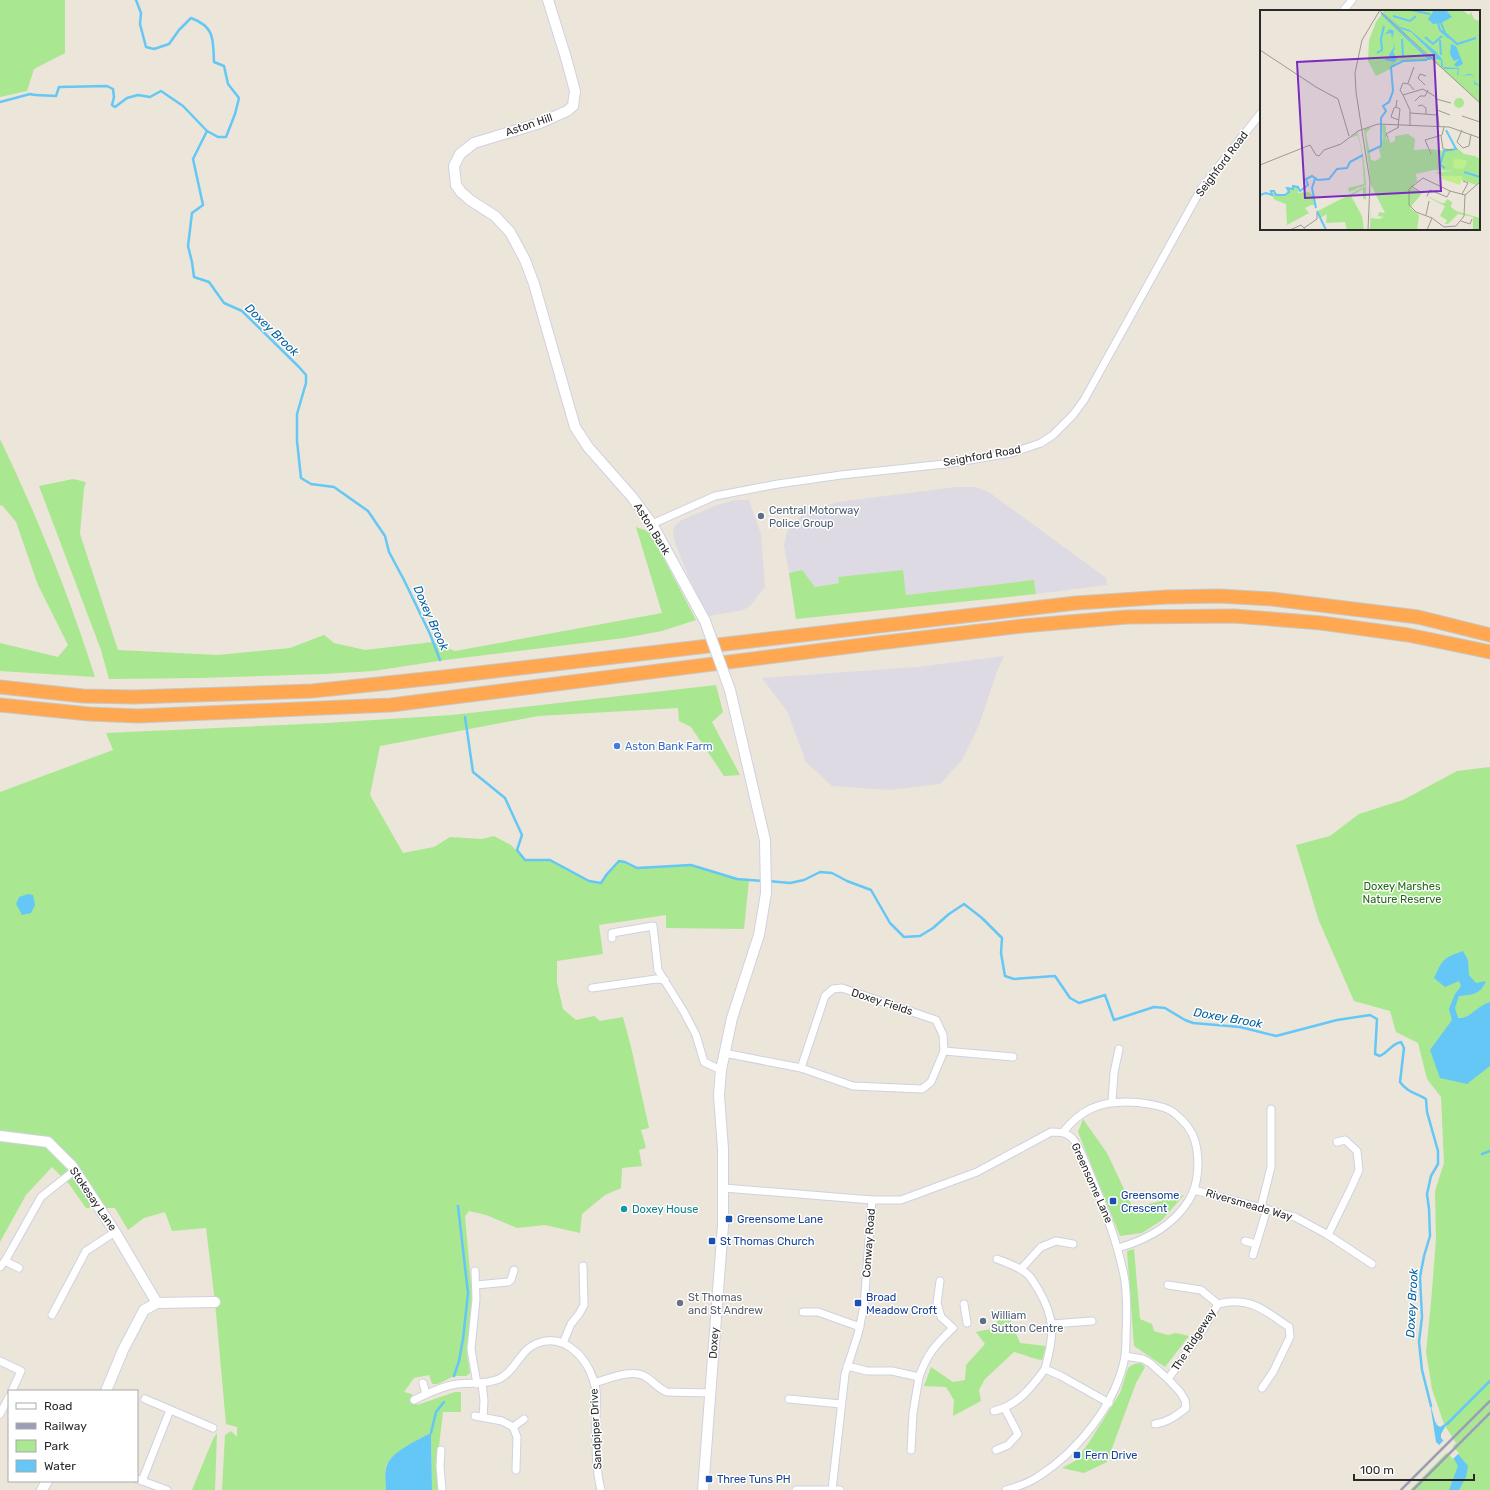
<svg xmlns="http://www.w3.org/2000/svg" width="1490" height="1490" font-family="Rubik,sans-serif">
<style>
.industrial{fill:#dedae4}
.green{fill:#a9e791}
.water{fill:#64c7f6}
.pier{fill:#ece5d9}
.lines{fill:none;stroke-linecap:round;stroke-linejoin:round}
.stream{stroke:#64c7f6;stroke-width:2.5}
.street-casing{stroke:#ced1e3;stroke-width:9}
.secondary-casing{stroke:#ced1e3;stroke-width:12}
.highway-casing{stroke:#c7c7c7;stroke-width:15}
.street{stroke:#fff;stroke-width:7}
.secondary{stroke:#fff;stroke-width:10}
.highway{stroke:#ffa751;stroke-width:13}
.rail{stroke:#9c9eb5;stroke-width:2.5}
.secondary-bridge-casing{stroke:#ced1e3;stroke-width:12;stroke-linecap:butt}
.secondary-bridge{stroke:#fff;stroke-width:10}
.service-dot{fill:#5c6f8a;stroke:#fff;stroke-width:1.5}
.shop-dot{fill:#3f7fe0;stroke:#fff;stroke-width:1.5}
.transit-dot{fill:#1a4fb4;stroke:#fff;stroke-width:1.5}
.culture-dot{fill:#0f9aa8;stroke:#fff;stroke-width:1.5}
.worship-dot{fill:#6b7280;stroke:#fff;stroke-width:1.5}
.labels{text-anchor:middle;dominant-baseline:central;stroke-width:3;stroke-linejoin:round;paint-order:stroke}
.street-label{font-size:11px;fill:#292929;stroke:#fff}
.service-label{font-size:11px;fill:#4e5e75;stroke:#fff;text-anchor:start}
.shop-label{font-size:11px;fill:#366cbe;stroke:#fff;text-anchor:start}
.park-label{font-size:11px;fill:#216a15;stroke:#fff}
.transit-label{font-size:11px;fill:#164399;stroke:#fff;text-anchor:start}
.culture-label{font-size:11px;fill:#0d838f;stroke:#fff;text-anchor:start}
.worship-label{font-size:11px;fill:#5b616d;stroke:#fff;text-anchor:start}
.water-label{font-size:12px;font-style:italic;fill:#0462a1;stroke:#fff}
.inset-river{fill:none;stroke:#64c7f6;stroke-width:2}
.inset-road{fill:none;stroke:#9e9a93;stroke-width:1}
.view{fill:#7b2cbf;fill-opacity:0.15;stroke:#7b2cbf;stroke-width:2}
.inset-edge{fill:none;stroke:#292929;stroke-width:2}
</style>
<rect width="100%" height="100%" fill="#ece5d9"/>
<!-- industrial -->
<g class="industrial">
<polygon points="956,487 976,487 990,493 1090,566 1106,578 1107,585 1036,594 1034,580 906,595 903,571 838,577 839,583 815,587 802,570 789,573 784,545 787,532 803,513 838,502"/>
<polygon points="735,500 749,500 761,534 765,587 750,606 743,610 708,616 688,576 675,543 673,534 674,527 680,521 717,505"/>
<polygon points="1004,656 997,671 979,725 962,760 940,784 890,790 832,786 806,762 787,711 762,678 917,667"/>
</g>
<!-- green -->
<g class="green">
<polygon points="0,0 65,0 65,53 34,69 27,91 0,97"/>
<path d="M0,439C37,516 69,595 95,677L0,671V643L58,657L68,645L38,585L16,522L2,505L0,506Z"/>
<polygon points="73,479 86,482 84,488 80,534 118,650 218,655 290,648 324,635 334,643 365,650 433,642 455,651 662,613 636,527 650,532 696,620 662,631 624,638 445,660 373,671 324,674 199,678 109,679 101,650 39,486"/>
<polygon points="802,570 815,587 839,583 838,577 903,570 906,595 1034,580 1036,594 796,619 789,573"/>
<path d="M716,685L723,712L712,722L740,775L724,776L691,727L679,721L678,708L538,716L380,746L370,795L403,853L434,847L450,837L482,839L494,836L511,845L525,860H550L589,881L601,883L607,874L619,861L625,862L637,868L691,865L737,879L749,880L744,929L666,928V915L599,925L603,954L557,961V983L563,1009L576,1020L594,1016L600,1021L623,1017L631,1047L649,1128L641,1130L646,1148L639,1150L642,1166L622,1168L621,1188L605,1195L582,1214L580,1233L545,1225L517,1228L486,1215L469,1211L465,1216L472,1295L467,1354L470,1373L466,1376H454L438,1384H432L429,1375L414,1378L404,1392L412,1394L417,1405L455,1392H461V1412H443L438,1454L439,1490H432L431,1433C419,1439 388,1454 386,1467C385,1474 386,1483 386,1490H222L225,1435L231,1431L237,1437V1427L226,1424L215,1302L206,1228L172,1231L165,1212L144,1218L128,1230L115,1208H86L69,1184L52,1167L26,1195L0,1242V792L113,750L106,733L327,723L452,715Z"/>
<polygon points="1490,767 1490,1490 1410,1490 1456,1443 1444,1424 1432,1389 1426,1352 1431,1303 1436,1239 1435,1191 1444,1163 1441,1097 1427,1079 1418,1043 1396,1032 1390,1011 1354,1001 1319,921 1296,845 1330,836 1359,814 1403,800 1457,771"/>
<polygon points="1083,1119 1107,1153 1133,1208 1184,1195 1162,1220 1142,1233 1120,1236 1078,1132"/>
<polygon points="1134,1249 1140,1319 1152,1324 1154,1331 1168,1335 1176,1333 1189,1336 1165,1367 1134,1346 1127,1251"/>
<path d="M999,1316L1009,1317L1020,1343L1046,1346L1042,1360C1032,1359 1024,1354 1014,1352L985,1379L979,1390L981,1401L953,1416L954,1400L946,1387L924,1386L931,1367L953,1382L965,1380L966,1365L985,1344L976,1332L995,1328Z"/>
<polygon points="1141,1363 1145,1367 1136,1383 1107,1462 1084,1473 1062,1468 1075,1461 1088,1444 1120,1393 1128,1368 1134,1364"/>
<polygon points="217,1433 215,1490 192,1490 213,1439"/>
</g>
<!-- water -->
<g class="water">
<polygon points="28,894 33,895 35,905 31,913 22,915 16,904 19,897"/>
<path d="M1463,951L1468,960L1469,975L1476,983L1486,981C1481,994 1472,995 1459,996L1455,1008L1458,1018C1471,1019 1476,1006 1490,1002V1066L1467,1084L1440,1078L1430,1050L1452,1020L1449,1009L1455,994L1461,986L1459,981L1445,987L1434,978C1443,959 1443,958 1463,951Z"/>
<polygon points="1430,1403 1435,1421 1437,1425 1440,1427 1448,1422 1441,1434 1441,1438 1458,1454 1468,1466 1466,1477 1459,1490 1449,1490 1458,1466 1454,1459 1436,1442"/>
<path d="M431,1433L432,1490H386C386,1483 384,1472 387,1465C391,1452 419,1439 431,1433Z"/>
</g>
<!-- pier -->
<polygon class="pier" points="1445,1439 1459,1453 1453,1459 1439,1445"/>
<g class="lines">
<!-- stream -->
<g class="stream">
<path d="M136,0L141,13L140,24L146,47L154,49L169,44L179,30L191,18C215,27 213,39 214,62L224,66L228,84L239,98L235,114L226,137H218L207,131L193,159L203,205L192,213L188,246L192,262L194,277L209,282L224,303L242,311L299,367L306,375V383L297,414V441L301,478L311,484L334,487L368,511L385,536L389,552L404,580L430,634L440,660"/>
<path d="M0,102L30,94C36,96 49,95 56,96L59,87L107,86L113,89L114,97L112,105L115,107L127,98L138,95L150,97L161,91L183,106L207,131"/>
<polyline points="465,717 473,772 505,798 522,835 517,850 525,860 550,860 589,881 601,883 607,874 619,861 625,862 637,868 691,865 737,879 763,881"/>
<path d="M768,881L790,883L804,880L820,872L832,873L847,881L871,890L890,923L904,937L920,936L933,928L949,914L964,904L982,918L1002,938L1001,953L1005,976L1014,979L1055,976L1070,998L1079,1003L1105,995L1114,1020L1154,1007L1165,1008L1185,1020L1193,1023L1240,1027L1276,1036L1337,1020L1370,1015L1377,1019L1375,1054L1380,1056C1390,1051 1391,1044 1401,1042L1404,1048L1400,1082C1407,1092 1416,1093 1426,1099L1427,1112L1438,1151V1164L1431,1176L1427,1194L1429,1209L1430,1236L1424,1256L1420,1277L1422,1317L1419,1342L1422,1370L1431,1406"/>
<polyline points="1482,1154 1490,1151"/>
<polyline points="454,1376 459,1361 463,1339 468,1293 458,1206"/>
<polyline points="1447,1424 1490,1381"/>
<polyline points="431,1433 436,1412 444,1402"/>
</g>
<defs>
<g id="street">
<polyline points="1343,11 1352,0"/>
<polyline points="652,524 715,496 778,484 841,475 945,464 1011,453 1041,443 1053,435 1073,415 1084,400 1201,189 1261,113"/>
<polyline points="612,938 612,933 653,926 658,970 684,1012 696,1035 704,1062 721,1070"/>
<polyline points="592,988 656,979 665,980"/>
<polyline points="724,1053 801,1068 853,1086 922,1089 931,1082 944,1051 1013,1057"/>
<polyline points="801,1068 825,996 833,989 842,988 936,1020 943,1035 944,1051"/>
<polyline points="1112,1102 1114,1073 1119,1049"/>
<path d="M1063,1132C1081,1110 1098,1102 1126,1102C1139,1102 1163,1105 1173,1112C1182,1119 1192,1130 1195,1141C1200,1159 1199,1184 1189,1200C1173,1226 1146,1240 1118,1248"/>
<path d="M724,1188L872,1200H901L977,1172L1051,1132C1059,1132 1065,1132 1071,1137C1080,1145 1083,1159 1088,1169C1103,1205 1118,1242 1125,1281C1127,1298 1127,1317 1126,1335C1126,1342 1126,1349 1125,1356C1117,1403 1078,1451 1039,1476C1029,1483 1017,1487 1006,1490"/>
<polyline points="1194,1190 1295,1217 1328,1235 1372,1264"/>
<polyline points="1261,1207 1271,1167 1271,1109"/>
<polyline points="1328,1235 1351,1188 1359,1170 1357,1151 1345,1140 1337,1142"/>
<polyline points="1245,1241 1256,1244"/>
<polyline points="1253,1255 1267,1209"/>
<path d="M997,1259C1005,1262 1013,1265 1020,1269C1029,1273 1033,1281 1038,1289C1056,1319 1054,1336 1045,1369L1061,1376L1109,1403"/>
<polyline points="5,1261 19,1268"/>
<polyline points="0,1267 5,1261 41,1197 75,1170"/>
<polyline points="1021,1269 1041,1247 1056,1241 1073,1244"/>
<polyline points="475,1271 476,1299 471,1349 477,1384"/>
<polyline points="476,1285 508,1282 511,1280 514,1270"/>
<polyline points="1168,1285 1201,1290 1218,1304"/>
<polyline points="964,1304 967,1323"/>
<polyline points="803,1312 818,1312 860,1327"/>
<polyline points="52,1315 86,1251 115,1232"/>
<polyline points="1052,1324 1092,1321"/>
<polyline points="563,1343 571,1324 579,1314 584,1305 583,1266"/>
<path d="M1125,1356L1143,1359L1150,1363L1168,1379L1180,1392L1185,1400L1186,1408C1176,1416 1168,1422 1155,1424"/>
<polyline points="0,1361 21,1371 12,1391"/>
<path d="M847,1366L867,1371H892L919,1377C927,1354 936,1344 953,1328L941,1317L937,1303L940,1281"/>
<path d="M1168,1379L1202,1331L1218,1304C1250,1296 1264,1310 1289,1327L1290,1337L1273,1372L1262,1388"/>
<polyline points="423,1383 426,1394"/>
<polyline points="482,1383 484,1401 483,1417"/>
<path d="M594,1383C609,1379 632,1368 646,1377C654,1382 659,1389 667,1392L710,1393"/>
<polyline points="145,1399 213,1428"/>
<polyline points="789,1399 841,1404"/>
<path d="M414,1400C426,1394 443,1386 457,1384C471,1382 485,1385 499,1379C516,1371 520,1349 538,1343C568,1332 592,1364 596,1390C597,1399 596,1409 596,1417C596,1441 595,1466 601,1490"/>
<path d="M994,1411C1018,1405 1031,1388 1045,1369"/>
<polyline points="0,1414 9,1397"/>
<polyline points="475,1416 502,1421 513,1427 517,1437 516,1470"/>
<polyline points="513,1427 524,1419"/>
<polyline points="441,1450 440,1466 442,1490"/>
<polyline points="911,1450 913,1413 919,1377"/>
<polyline points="996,1450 1008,1445 1018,1434 1005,1409"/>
<polyline points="137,1479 167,1490"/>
<polyline points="142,1481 170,1410"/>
<polyline points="796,1490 840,1490"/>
<polyline points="832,1490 845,1374 858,1334 864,1306 872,1200"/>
</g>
<g id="secondary">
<polyline points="548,0 566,58 575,91 573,106 567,111 540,123 474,143 460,154 454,166 456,185 461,192 470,200 495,216 510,232 525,260 534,284 575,427 588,447 632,497 652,524 705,621"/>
<polyline points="0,1136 48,1142 72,1166 115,1232 157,1303"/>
<polyline points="106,1391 123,1350 144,1310 157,1303 215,1302"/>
<polyline points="42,1490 47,1481"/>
<polyline points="703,1490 723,1225 723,1149 719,1095 721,1070 732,1018 759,935 766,893 765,840 730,690"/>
</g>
<g id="highway">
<polyline points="0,687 83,696 134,697 312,691 444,677 1076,603 1167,597 1219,596 1272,599 1418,617 1490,635"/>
<polyline points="0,705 89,714 138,716 391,705 870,644 1022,626 1127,617 1234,616 1321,623 1408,635 1490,652"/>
</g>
</defs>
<!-- street casing -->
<use href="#street" class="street-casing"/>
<!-- secondary casing -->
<use href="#secondary" class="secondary-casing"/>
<!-- highway casing -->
<use href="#highway" class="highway-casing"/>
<!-- street -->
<use href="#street" class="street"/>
<!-- secondary -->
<use href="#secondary" class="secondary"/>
<!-- highway -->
<use href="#highway" class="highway"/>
<!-- rail -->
<g class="rail">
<polyline points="1401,1490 1490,1401"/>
<polyline points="1413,1490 1490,1413"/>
</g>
<defs>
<polyline id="secondary-bridge" points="705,621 730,690"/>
</defs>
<!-- secondary-bridge casing -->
<use href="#secondary-bridge" class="secondary-bridge-casing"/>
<!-- secondary-bridge -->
<use href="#secondary-bridge" class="secondary-bridge"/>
</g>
<!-- markers -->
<g class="service-dot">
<circle cx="761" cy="516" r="4"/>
<circle cx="983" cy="1321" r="4"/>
</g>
<circle class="shop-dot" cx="617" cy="746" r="4"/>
<g class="transit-dot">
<rect x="1109" y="1197" width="8" height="8" rx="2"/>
<rect x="725" y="1215" width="8" height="8" rx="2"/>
<rect x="708" y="1237" width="8" height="8" rx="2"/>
<rect x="854" y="1299" width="8" height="8" rx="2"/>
<rect x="1073" y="1451" width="8" height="8" rx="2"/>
<rect x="705" y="1475" width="8" height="8" rx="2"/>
</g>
<circle class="culture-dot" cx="624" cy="1209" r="4"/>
<circle class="worship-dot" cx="680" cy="1303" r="4"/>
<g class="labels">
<!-- street labels -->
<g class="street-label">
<text transform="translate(529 125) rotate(-19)">Aston Hill</text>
<text transform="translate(1222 164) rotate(-53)">Seighford Road</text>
<text transform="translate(982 456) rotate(-10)">Seighford Road</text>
<text transform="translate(652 529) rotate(58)">Aston Bank</text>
<text transform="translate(882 1002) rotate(18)">Doxey Fields</text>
<text transform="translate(1092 1183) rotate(66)">Greensome Lane</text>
<text transform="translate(93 1199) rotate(56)">Stokesay Lane</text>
<text transform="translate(1249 1205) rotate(16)">Riversmeade Way</text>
<text transform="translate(869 1243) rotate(-86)">Conway Road</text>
<text transform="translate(1194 1340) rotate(-57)">The Ridgeway</text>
<text transform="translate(714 1343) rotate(-86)">Doxey</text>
<text transform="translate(596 1429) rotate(-93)">Sandpiper Drive</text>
</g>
<!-- service labels -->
<g class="service-label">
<text x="769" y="510">Central Motorway<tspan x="769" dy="13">Police Group</tspan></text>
<text x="991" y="1315">William<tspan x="991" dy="13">Sutton Centre</tspan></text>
</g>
<!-- shop labels -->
<g class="shop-label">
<text x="625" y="746">Aston Bank Farm</text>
</g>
<!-- park labels -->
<g class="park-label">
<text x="1402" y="886">Doxey Marshes<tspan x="1402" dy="13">Nature Reserve</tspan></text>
</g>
<!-- transit labels -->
<g class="transit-label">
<text x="1121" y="1195">Greensome<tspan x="1121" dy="13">Crescent</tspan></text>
<text x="737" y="1219">Greensome Lane</text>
<text x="720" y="1241">St Thomas Church</text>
<text x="866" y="1297">Broad<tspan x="866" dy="13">Meadow Croft</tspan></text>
<text x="1085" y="1455">Fern Drive</text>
<text x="717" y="1479">Three Tuns PH</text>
</g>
<!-- culture labels -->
<g class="culture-label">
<text x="632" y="1209">Doxey House</text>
</g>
<!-- worship labels -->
<g class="worship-label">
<text x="688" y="1297">St Thomas<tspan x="688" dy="13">and St Andrew</tspan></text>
</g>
<!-- water labels -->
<g class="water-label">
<text transform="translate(272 330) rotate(44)">Doxey Brook</text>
<text transform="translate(431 618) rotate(66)">Doxey Brook</text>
<text transform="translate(1228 1018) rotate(10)">Doxey Brook</text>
<text transform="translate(1412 1303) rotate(-87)">Doxey Brook</text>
</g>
</g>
<!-- overview -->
<g transform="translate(1260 10)">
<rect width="220" height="220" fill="#ece5d9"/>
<path d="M125,0H202L209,5L211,2L214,9L220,11V93L170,48L162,51H138L130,59L116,66L108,51L109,30L116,12ZM194 93a5 5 0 1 1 10 0a5 5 0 1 1-10 0ZM122,115L126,116V129L129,128L130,133L135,131V126L148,124L155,129L154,140L168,139L170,144V139L185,141L197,138L204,144L215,146L220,149V172L216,175L202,170V166H182L175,162L193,161L174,160L156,164L157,171L151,178L162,183L150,198L159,205L157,220H110L111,197V208L119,209L124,207L118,206L119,202L125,203L111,175L104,119L112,117L106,123L111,150L116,151L121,147L119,139L123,129ZM98,122L104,151L106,175L89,182L88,178L104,174L102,144L98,125L90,128ZM32,176L38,177V183L49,182L53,186L56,199L54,195H51L45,198L49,203L27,215L26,194L15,190L10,182L25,185L29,182L27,178L33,179ZM106,176V190L103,188V179L91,186L102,206L104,220H87L85,212L66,213L67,204L60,208L58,201ZM162,184L182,193H185L187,189L192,192L191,197L196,201L220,208V220H213V207L204,205L198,204L188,214H185L187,210L180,206L185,196Z" fill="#a9e791"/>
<path d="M194,149L207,150L206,155L203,159L193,158ZM183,166H203L200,175L182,169Z" fill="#bfef8c"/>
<path d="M122,0L140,17L150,20L175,41L182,49L183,57L198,58L199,59L198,65L201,66L209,64H211L215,68V72L220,76L214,74L215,68L211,65L201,66L197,65L198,59H185L181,56V50L172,48L170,50H166L172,47L177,48L151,22L141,19ZM174,0H186L192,7L181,13L173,14L168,9ZM130,19L134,21L132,29L135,38L133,42L137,49L134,52L125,50L127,47L131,50L129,45L134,37L131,23L125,24ZM191,34L196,36L203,54L197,57L194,55L199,49L194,51L190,44Z" fill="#64c7f6"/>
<path class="inset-river" d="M151,0L170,4M121,3L169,49M133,6L150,11L156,6M178,13L180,20L189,28M181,13L185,23L197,34L216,28M165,27L173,34L182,26M142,29L143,47M180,30L181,45M117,43L122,40L121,29L124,16M183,141L196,139L186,120M108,142L121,136V108L126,101L123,96L129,92L133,81L131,57L143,51L167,50M184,142L180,155L185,158M204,162L220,167M55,169L52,178L56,198M0,185L6,183L12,185L11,181H14L16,185H25L29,182L27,178L33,179V176L38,177L40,181L48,175L46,169L52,166L58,170L69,169L77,159L87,158L90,152L103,145M57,201L66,220"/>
<path class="inset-road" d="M119,0L220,93M0,40L56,77L78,89L89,126M148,73L154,57M165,75L158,68L160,64L166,66M143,85L140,80L143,73L149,74L154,80M176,89L191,93M137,90L136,97L140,99L138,117M155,91L160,86H165L168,80M158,96L162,95L166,98V104M136,97L134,98L131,107L139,110M177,100L190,105M150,103L177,105M202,106L220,112M150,116V100L143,85L163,79L176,87L179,117M202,120L197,132L203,138L209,136L211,124M181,126L183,139L193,140M128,128L126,124L139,117M171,144L165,130L182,125L184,117M0,155L50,135L56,145L59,146L64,140L81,134L98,121L118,114L189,117L220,128M163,168L149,179V195L156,202L172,208L184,217L196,216L204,206L205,185M163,168L190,181L205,185M151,176L162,183M202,184L208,173L203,171M205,185L220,172M167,186L170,180L187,187L190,181M166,205L169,191M201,211L210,214L212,209M30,220L41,215L44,218M45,220L44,218L57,209V203M108,220L110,172L96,82L95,63L102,30L120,0M167,220L172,208"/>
<path class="view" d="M174,45L181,181L45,188L37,52Z"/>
<rect width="220" height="220" class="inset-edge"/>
</g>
<!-- legend -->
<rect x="8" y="1390" width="130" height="92" fill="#ffffff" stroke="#a9a9a9"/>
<rect x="16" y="1403" width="20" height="6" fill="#ffffff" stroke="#a9a9a9"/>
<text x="44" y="1410" font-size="12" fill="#292929">Road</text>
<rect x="16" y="1423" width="20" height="6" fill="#9c9eb5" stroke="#a9a9a9"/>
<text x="44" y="1430" font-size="12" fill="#292929">Railway</text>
<rect x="16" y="1440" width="20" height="12" fill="#a9e791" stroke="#a9a9a9"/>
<text x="44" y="1450" font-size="12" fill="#292929">Park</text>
<rect x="16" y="1460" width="20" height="12" fill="#64c7f6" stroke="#a9a9a9"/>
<text x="44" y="1470" font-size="12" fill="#292929">Water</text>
<!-- scale -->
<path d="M1354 1474v6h120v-6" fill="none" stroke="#292929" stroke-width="2"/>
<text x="1360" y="1474" font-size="12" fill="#292929" stroke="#ffffff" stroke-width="3" paint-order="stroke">100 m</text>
</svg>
